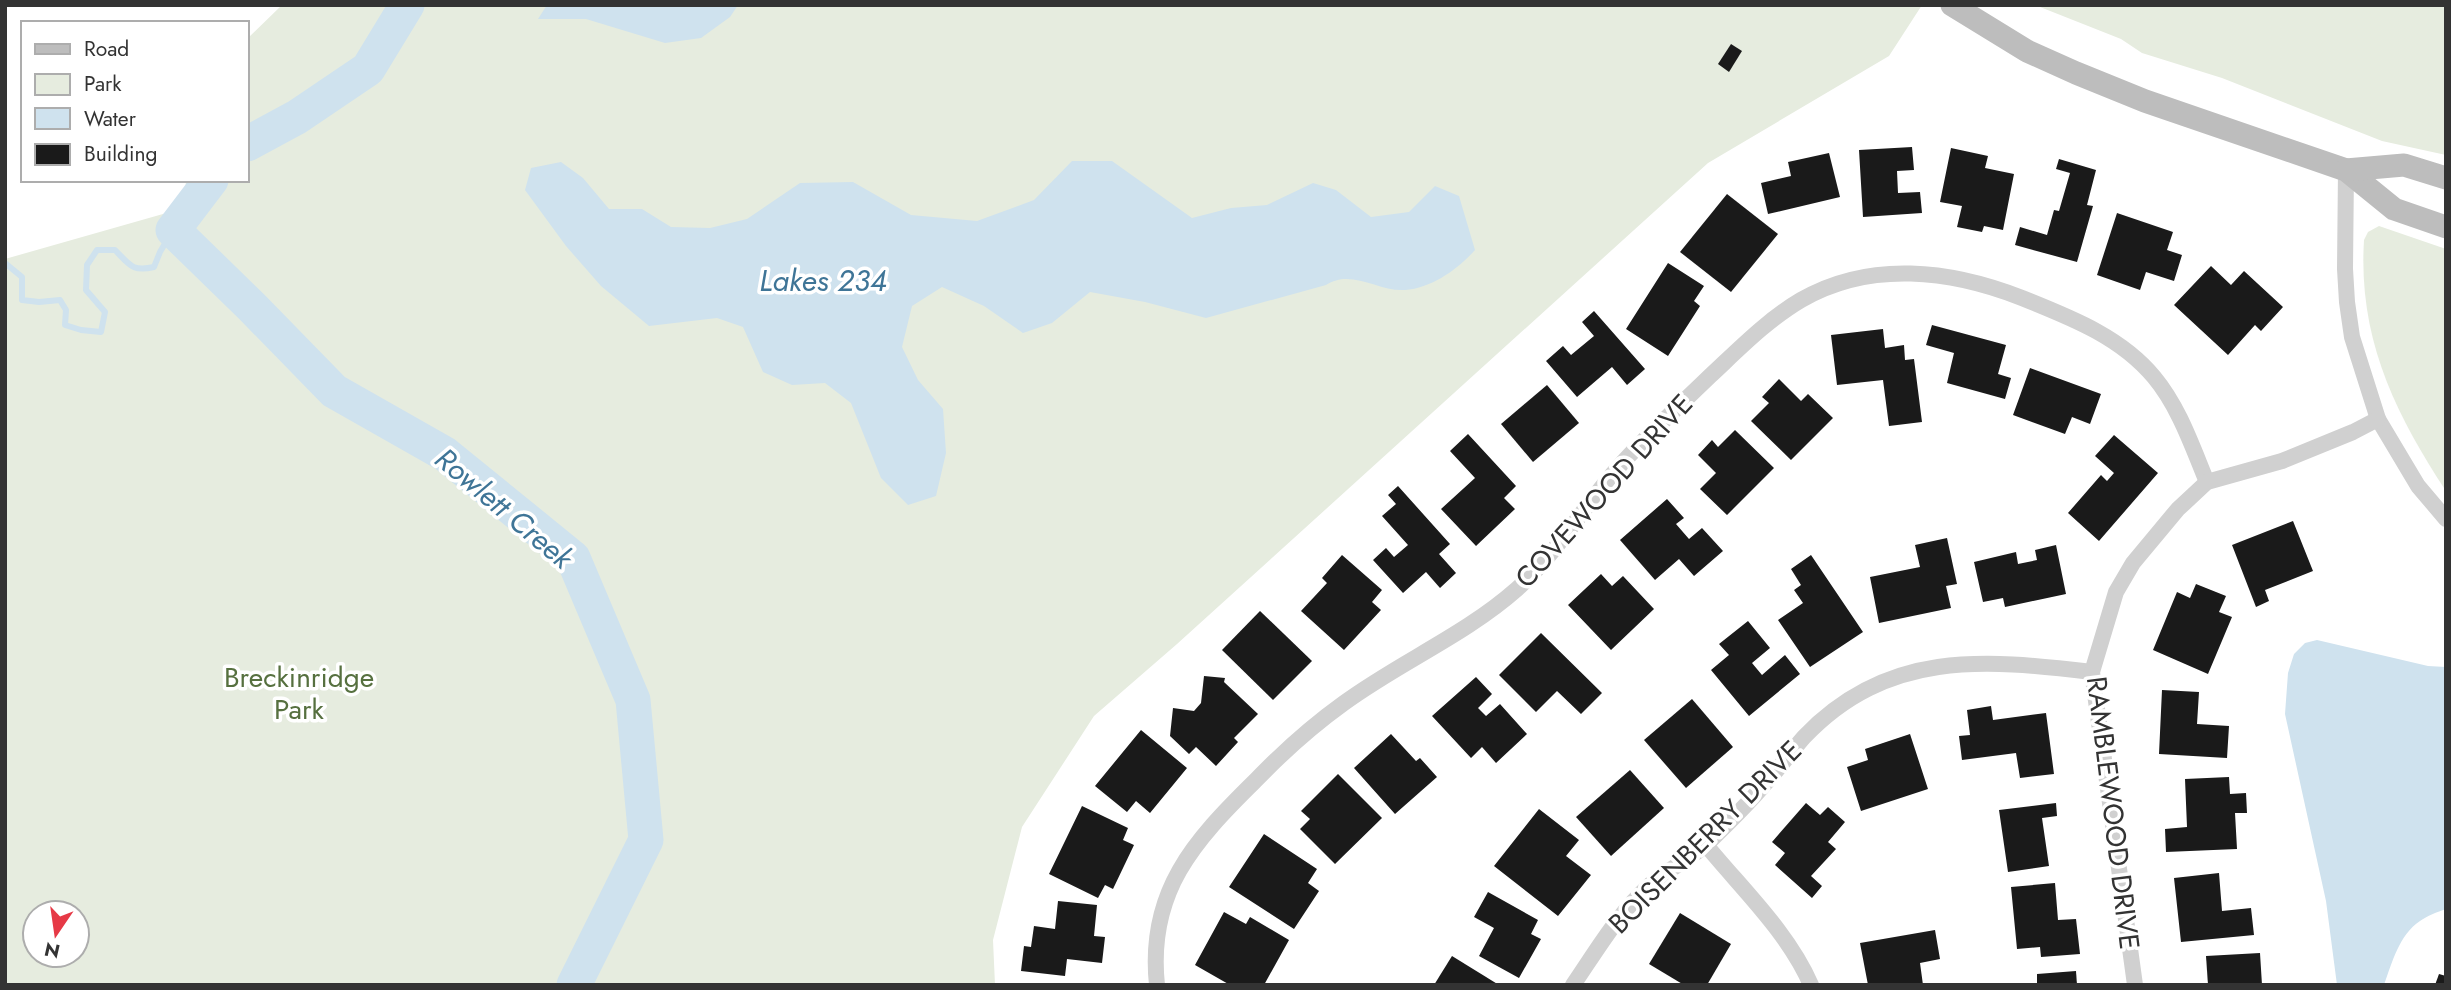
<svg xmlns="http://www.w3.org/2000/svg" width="2451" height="990" font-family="Jost,sans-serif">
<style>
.green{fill:#e6ecdf;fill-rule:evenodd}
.water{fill:#cfe2ee}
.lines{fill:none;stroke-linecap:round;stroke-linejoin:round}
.stream{stroke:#cfe2ee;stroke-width:6}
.river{stroke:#cfe2ee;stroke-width:35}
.building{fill:#1a1a1a}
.street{stroke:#d0d0d0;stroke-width:16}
.secondary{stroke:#bdbdbd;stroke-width:23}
.labels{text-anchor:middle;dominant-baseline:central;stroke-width:7;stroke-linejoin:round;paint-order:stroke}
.street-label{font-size:28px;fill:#333;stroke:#fff}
.park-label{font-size:28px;fill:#56703f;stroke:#fff}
.water-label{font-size:30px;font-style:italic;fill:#3f7597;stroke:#fff}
</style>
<rect width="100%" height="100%" fill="#fff"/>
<!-- green -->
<g class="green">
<path d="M282,5H1922L1889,56L1708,163L1177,644L1094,716L1022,827L993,940L995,985H5V259L184,208L186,180H247V39ZM35,913H77V955H35Z"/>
<polygon points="2035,5 2446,5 2446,155 2382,141 2222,78 2142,53 2121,39"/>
<path d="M2379,226L2446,249V491C2394,412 2358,337 2364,240L2368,232Z"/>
</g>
<!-- water -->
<g class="water">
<polygon points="547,5 738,5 730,17 701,38 665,43 586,19 538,19"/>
<path d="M1072,161H1112L1192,218L1231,208L1267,205L1313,183L1336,190L1371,217L1409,212L1435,186L1459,196L1475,250C1458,269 1432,288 1405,290C1379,292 1351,268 1326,285L1206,318L1145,302L1090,292L1052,323L1023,333L984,306L942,287L912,306L902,347L918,380L943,409L946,453L936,496L908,505L881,478L851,403L825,383L792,385L763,372L743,327L717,318L649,326L601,286L566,246L525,190L531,168L561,162L583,178L609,209H642L671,227L710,228L747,219L800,183L853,182L911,215L977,221L1034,200Z"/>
<path d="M2317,640L2428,666L2446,667V909C2437,912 2427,916 2420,921C2399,935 2392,963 2384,985H2337L2326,901L2285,714L2288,673L2294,654L2305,643Z"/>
</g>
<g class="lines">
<!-- stream -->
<path class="stream" d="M5,263L22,277V300L39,302L60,300L66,310L65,325L81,330L101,332L105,312L86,290L87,265L97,250H115C130,265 132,272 154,267L160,252L173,230"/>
<!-- river -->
<g class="river">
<polyline points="247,144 297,117 368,69 407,5"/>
<polyline points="211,180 173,230 252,307 334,391 445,454 573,558 633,700 646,840 574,985"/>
</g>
</g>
<!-- building -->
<g class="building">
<polygon points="1731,44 1742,51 1729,72 1718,64"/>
<polygon points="1912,147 1914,170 1897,171 1898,193 1920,192 1922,213 1863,217 1859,150"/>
<polygon points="1951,148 1988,156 1985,168 2014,174 2003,230 1984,226 1982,232 1957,227 1962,206 1940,202"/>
<polygon points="1829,153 1840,197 1768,214 1761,183 1791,176 1788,162"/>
<polygon points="2059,159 2096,170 2087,205 2093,206 2077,262 2015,245 2020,227 2047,235 2054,210 2059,211 2070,173 2056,169"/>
<polygon points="1727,194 1778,234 1731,292 1680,252"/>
<polygon points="2117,213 2173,232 2167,250 2182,255 2174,281 2146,272 2140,290 2097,275"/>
<polygon points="1668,263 1704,286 1694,301 1700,306 1668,356 1626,329"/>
<polygon points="2211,266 2231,285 2244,271 2283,307 2261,331 2255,325 2228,355 2174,305"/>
<polygon points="1594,311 1645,369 1627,385 1612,367 1577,397 1546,361 1563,346 1571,355 1594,336 1582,322"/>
<polygon points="1932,325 2006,345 1998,374 2011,378 2005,399 1947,383 1954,353 1926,345"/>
<polygon points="1883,329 1885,348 1904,345 1905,360 1914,359 1922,422 1889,426 1883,380 1837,385 1831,335"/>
<polygon points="2030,368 2101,394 2090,424 2072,417 2065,434 2013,415"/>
<polygon points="1779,379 1801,401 1808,394 1833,418 1791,460 1751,421 1769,403 1762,397"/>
<polygon points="1547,385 1579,423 1533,462 1501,424"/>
<polygon points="1735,430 1774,468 1727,515 1700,489 1716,473 1698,455 1712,440 1718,447"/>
<polygon points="1468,434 1516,486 1504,498 1515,509 1476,546 1441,509 1475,478 1450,451"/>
<polygon points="2114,435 2158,473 2099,541 2068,513 2101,475 2107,481 2114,473 2095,456"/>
<polygon points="1398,486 1450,544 1439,554 1456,573 1440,588 1426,572 1403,593 1373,560 1386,548 1394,557 1408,545 1382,516 1396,504 1388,495"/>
<polygon points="1667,499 1684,518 1676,524 1689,539 1702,528 1723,551 1694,576 1679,559 1655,580 1620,540"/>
<polygon points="2293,521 2313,571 2265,590 2269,601 2256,607 2232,545"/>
<polygon points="1947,538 1957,584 1946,586 1951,608 1879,623 1870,577 1920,567 1915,545"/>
<polygon points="2056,545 2066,594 2005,607 2003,598 1983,602 1974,562 2016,552 2018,564 2037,560 2035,550"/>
<polygon points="1342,555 1382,590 1372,602 1381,610 1344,650 1301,611 1327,583 1322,578"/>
<polygon points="1811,555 1863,632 1810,667 1778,620 1803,603 1794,590 1801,585 1791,569"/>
<polygon points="1601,574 1612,586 1623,576 1654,609 1611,650 1568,605"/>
<polygon points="2196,584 2226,596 2219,612 2232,617 2208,674 2153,650 2177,592 2190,598"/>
<polygon points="1260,611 1312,661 1273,700 1222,650"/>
<polygon points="1748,621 1770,648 1752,663 1762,675 1785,655 1800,674 1749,716 1711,670 1729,655 1719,644"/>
<polygon points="1541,633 1602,693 1581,714 1557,691 1536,712 1499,675"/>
<polygon points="1204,676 1225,678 1224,682 1258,714 1234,738 1238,742 1216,766 1196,747 1189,754 1170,736 1173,708 1194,711 1201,703"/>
<polygon points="1476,677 1492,694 1478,708 1486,716 1500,704 1527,734 1496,763 1482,747 1471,758 1432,716"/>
<polygon points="2162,690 2199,692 2197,724 2229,726 2227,758 2159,754"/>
<polygon points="1692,699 1733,747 1686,788 1644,740"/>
<polygon points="1991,706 1993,720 2046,713 2054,774 2020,778 2016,753 1962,760 1959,736 1970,735 1967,710"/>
<polygon points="1141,730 1187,768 1150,813 1136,801 1127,812 1095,786"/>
<polygon points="1391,734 1416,761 1420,758 1437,777 1395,814 1354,768"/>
<polygon points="1910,734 1928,789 1861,811 1847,767 1868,760 1865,749"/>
<polygon points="1630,770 1664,808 1611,856 1576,817"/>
<polygon points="1338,774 1382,818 1335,864 1300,829 1310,819 1301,811"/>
<polygon points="2229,777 2230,794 2246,793 2247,813 2235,813 2237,849 2166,852 2165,829 2187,827 2185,779"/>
<polygon points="1806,803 1820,815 1828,807 1845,822 1828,842 1836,849 1811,876 1822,886 1812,898 1775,865 1785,853 1772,842"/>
<polygon points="2056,803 2057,816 2042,818 2049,866 2008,872 1999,810"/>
<polygon points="1082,806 1128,828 1123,840 1134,845 1113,889 1105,885 1098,898 1049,874"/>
<polygon points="1539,809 1579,840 1566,856 1591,875 1558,916 1494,866"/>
<polygon points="1264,834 1317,869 1308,883 1319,891 1294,929 1229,887"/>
<polygon points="2219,873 2222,911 2251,908 2254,935 2181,942 2174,878"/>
<polygon points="2055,883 2058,920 2076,919 2080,954 2041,957 2040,947 2017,949 2011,887"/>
<polygon points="1488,892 1538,920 1531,934 1541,939 1519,978 1479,956 1494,928 1474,917"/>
<polygon points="1058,901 1097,905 1094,936 1105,937 1102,963 1067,959 1065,976 1021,971 1024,946 1031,947 1034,926 1055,929"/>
<polygon points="1224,912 1246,924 1250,917 1289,940 1264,985 1230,985 1195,965"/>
<polygon points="1680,913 1731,944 1707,985 1684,985 1649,964"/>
<polygon points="1935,930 1940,959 1920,963 1923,985 1868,985 1860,943"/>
<polygon points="2260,953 2262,985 2208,985 2206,956"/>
<polygon points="1452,956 1499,985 1434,985"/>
<polygon points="2076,971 2077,985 2037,985 2037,974"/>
<polygon points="2439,974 2446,976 2446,985 2435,985"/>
</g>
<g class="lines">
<!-- street -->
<g class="street">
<polyline points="2346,170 2345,269 2347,302 2352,337 2378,419 2418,486 2446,519"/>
<path d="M1706,845C1742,889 1788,932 1811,985"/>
<path d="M1157,985C1147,892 1194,841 1255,781C1282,753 1312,726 1344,703C1400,662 1465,635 1517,589C1556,554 1582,509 1616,470C1645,437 1678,407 1710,376C1738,350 1767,320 1801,300C1870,260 1951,270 2022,298C2069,317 2120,336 2154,377C2179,407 2192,446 2207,482"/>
<path d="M1573,985C1597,950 1619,912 1651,884C1670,868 1694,857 1711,840C1729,822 1747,805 1763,786C1778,770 1790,753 1804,737C1887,650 1983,659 2092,672"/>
<polyline points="2135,985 2092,672 2116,592 2133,563 2178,509 2207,482 2282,461 2353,432 2378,419"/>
</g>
<!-- secondary -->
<g class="secondary">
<polyline points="1952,5 2027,51 2076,73 2145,101 2346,170 2394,209 2446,227"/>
<polyline points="2346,170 2404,165 2446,178"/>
</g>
</g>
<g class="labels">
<!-- street labels -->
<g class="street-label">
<text transform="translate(1604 491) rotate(-48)">COVEWOOD DRIVE</text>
<text transform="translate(2113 813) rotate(83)">RAMBLEWOOD DRIVE</text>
<text transform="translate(1705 837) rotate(-45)">BOISENBERRY DRIVE</text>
</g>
<!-- park labels -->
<g class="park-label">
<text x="299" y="677">Breckinridge<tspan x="299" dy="32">Park</tspan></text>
</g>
<!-- water labels -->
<g class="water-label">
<text x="823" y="280">Lakes 234</text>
<text transform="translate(504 508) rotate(40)">Rowlett Creek</text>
</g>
</g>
<!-- border -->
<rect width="2451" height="990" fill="none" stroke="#333333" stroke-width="14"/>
<!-- legend -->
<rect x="21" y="21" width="228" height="161" fill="#ffffff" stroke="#adadad" stroke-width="2"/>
<rect x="35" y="44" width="35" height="10" fill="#bdbdbd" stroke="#adadad" stroke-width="2"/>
<text x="84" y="56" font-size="21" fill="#333333">Road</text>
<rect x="35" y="74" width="35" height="21" fill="#e6ecdf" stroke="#adadad" stroke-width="2"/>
<text x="84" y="91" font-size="21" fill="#333333">Park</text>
<rect x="35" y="108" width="35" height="21" fill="#cfe2ee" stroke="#adadad" stroke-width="2"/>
<text x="84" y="126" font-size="21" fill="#333333">Water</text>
<rect x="35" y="144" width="35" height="21" fill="#1a1a1a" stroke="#adadad" stroke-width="2"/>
<text x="84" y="161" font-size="21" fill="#333333">Building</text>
<!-- north arrow -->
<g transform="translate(56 934) rotate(193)"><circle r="33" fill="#ffffff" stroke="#adadad" stroke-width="2"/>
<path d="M0-5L12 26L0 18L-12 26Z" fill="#e63946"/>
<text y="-10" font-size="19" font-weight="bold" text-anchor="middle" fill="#333333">N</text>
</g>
</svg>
